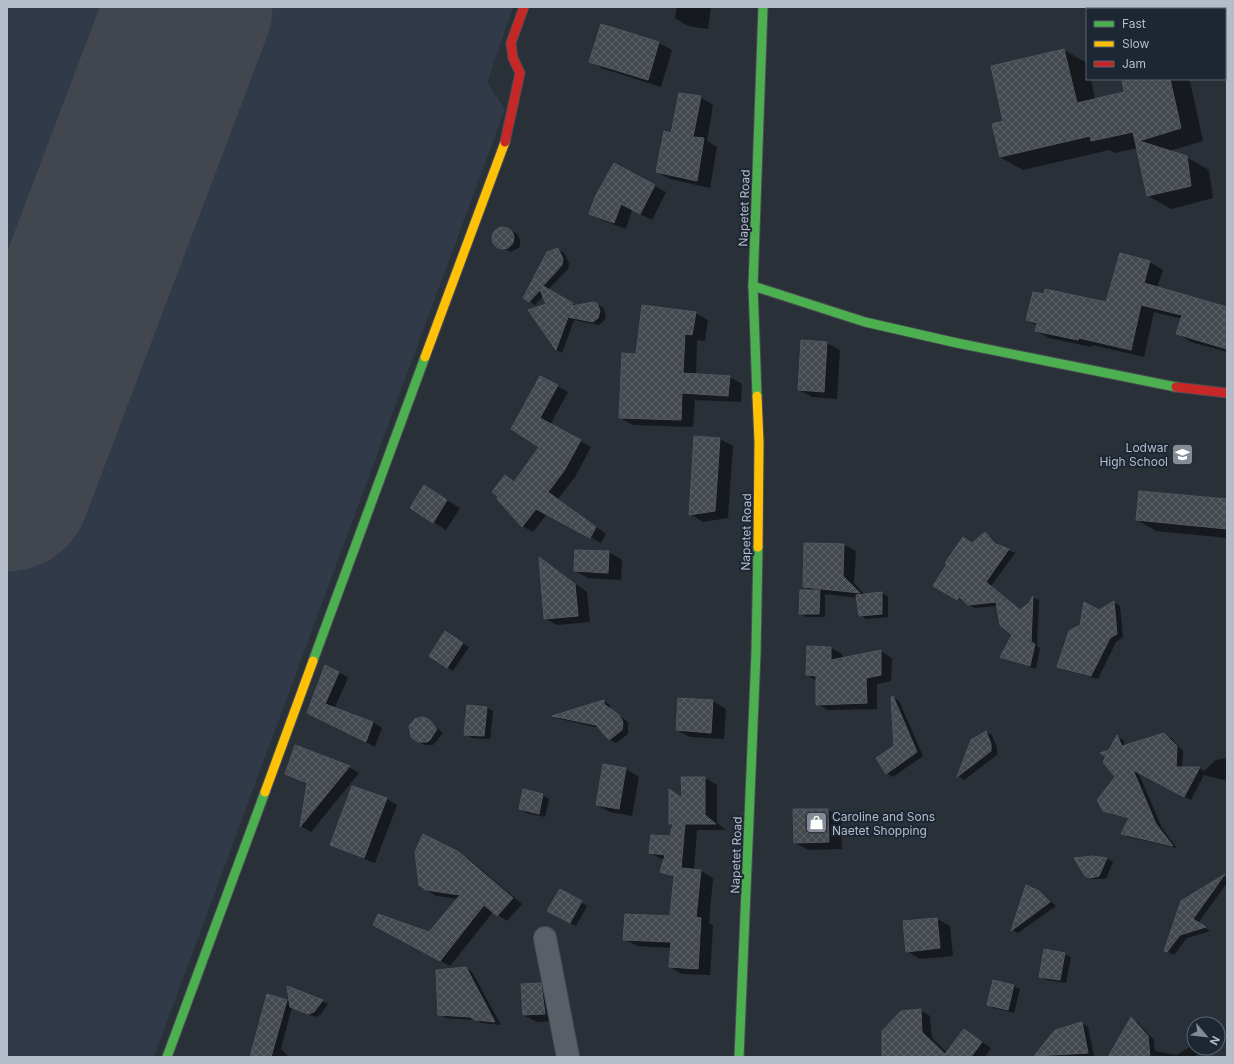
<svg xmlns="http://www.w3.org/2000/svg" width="1234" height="1064" font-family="Inter,sans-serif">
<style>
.airport{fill:#313a48}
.shadow{fill:#0007;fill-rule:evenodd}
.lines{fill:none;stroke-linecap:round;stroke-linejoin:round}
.runway{stroke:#42464e;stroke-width:167}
.building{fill:url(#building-cross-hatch);stroke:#52575f}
.street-casing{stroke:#484c53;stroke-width:24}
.fast-casing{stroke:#484c53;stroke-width:11}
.slow-casing{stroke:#484c53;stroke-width:11}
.jam-casing{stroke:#484c53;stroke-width:11}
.street{stroke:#5a5e66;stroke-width:22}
.fast{stroke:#4caf50;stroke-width:9}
.slow{stroke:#ffc107;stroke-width:9}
.jam{stroke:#c62828;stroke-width:9}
.labels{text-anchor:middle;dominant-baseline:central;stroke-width:4;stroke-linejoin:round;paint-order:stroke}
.street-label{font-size:12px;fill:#b4bcc9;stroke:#1d2633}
.poi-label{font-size:12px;fill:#b4bcc9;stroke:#1d2633;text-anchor:end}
</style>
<defs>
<pattern id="building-cross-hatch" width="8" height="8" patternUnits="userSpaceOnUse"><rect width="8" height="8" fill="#444950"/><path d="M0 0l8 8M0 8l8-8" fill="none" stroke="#5d6168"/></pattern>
</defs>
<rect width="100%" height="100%" fill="#2a3038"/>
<!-- airport -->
<polygon class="airport" points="7,7 513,7 487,83 505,109 154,1057 7,1057"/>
<!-- shadow -->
<g class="shadow">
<polygon points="677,7 711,7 708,29 688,26 675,18"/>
<polygon points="659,43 672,50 661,87 604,69 591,62"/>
<polygon points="1064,50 1087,63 1087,79 1091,79 1095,100 1126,93 1123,79 1187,79 1190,81 1203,141 1169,151 1186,157 1209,170 1213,198 1171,209 1148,196 1138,148 1115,153 1109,150 1023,170 1000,157 1005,122"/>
<polygon points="700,97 713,105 707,141 717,147 710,188 670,179 657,172 672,134"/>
<polygon points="614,164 666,192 652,220 632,210 626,229 602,220 591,214"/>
<polygon points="505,228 517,234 520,240 520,247 511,252 495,244 493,238 498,229"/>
<polygon points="558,249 564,253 569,263 568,269 548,290 577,306 597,304 603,308 606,315 604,321 599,325 574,320 562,353 557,350 530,310 547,305 543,296 535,305 529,301"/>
<polygon points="1150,262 1163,270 1157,288 1227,308 1227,352 1191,342 1178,334 1182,319 1154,312 1144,357 1092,345 1091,347 1049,338 1036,331 1037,326 1027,320 1107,303"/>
<polygon points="695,313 708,320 705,341 697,340 696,375 730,377 742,384 741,402 695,400 693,427 633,425 620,418"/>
<polygon points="802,341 827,343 840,350 837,399 812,397 799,390"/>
<polygon points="557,386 568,392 550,425 591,447 575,477 558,499 606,534 601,543 547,514 533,532 522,526 505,476 515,482 541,447 513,429"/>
<polygon points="720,439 733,446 728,518 703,522 690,514"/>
<polygon points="437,494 460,508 446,530 411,508"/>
<polygon points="1227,500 1227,538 1156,531 1137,520"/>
<polygon points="985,533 991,537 1000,547 1015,553 991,586 1021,611 1030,604 1033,597 1039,600 1037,646 1040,648 1036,669 1001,657 1013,634 998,606 975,608 935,586"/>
<polygon points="805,544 844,545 856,551 854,583 865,595 882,593 888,597 888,617 866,619 860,615 858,598 825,594 825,617 806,617 800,613 812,591 804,587"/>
<polygon points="609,552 622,560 621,580 588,578 575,571"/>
<polygon points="540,559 587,592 590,622 557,625 545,618"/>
<polygon points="1114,602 1120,606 1123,637 1116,642 1098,679 1065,670 1058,667 1081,625"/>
<polygon points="452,636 469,647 453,671 447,667"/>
<polygon points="831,648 842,654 842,659 881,651 892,658 891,681 877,684 877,709 828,710 817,704 817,681 807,675"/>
<polygon points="339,672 348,678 334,709 373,722 382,728 375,747 318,718"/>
<polygon points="893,697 899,701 923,756 893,777 886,773 895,746"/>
<polygon points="679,699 713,701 726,709 724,739 690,737 677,730"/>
<polygon points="604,701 610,705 610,709 628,722 628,734 616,743 609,739 599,728 560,719 555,716"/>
<polygon points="487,708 493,711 490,739 472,738 465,734"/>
<polygon points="426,719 433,723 443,733 433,745 425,745 418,741"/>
<polygon points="986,732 992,735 997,748 997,755 964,780 958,776 972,741"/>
<polygon points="1164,734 1171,738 1183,751 1182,768 1200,768 1204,771 1216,760 1227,758 1227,781 1204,775 1191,800 1138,772 1162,828 1177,848 1128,837 1122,834 1130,819 1111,814 1104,810 1098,800 1116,777 1110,751 1118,737 1123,740 1126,746"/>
<polygon points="604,765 626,769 639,777 632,816 610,812 597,805"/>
<polygon points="349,767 359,773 311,832 301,826 307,784 286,774"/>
<polygon points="705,778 717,785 717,823 726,830 697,830 694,870 701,871 713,878 709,923 713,926 710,975 682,974 670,967 671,948 637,946 624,939 671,917 674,878 661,871 664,860 650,853 671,837 674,826 670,824 670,791 683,798"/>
<polygon points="524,791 543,795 549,799 545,817 526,813 520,809"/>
<polygon points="387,799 397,805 375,863 342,850 331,844"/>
<polygon points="794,810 828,810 841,818 842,849 808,850 795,843"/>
<polygon points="459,853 469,859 522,904 507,921 493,912 450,966 384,930 429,934 459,899 436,896 426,890"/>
<polygon points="1092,857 1107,859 1113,862 1106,879 1092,879 1086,875"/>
<path d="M1225,875L1227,883L1198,923L1210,931L1187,938L1174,955L1165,950L1182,901ZM1214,887H1217L1190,923L1189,922Z"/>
<polygon points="560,890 587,906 576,926 549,911"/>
<polygon points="1038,892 1056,906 1018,933 1012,930"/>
<polygon points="937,919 950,926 953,956 920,959 907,951"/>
<polygon points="1064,954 1071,957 1066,983 1047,980 1041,976"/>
<polygon points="466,968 472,972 501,1025 482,1023 476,1020 446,1018 439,1014"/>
<polygon points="541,984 554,992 558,1021 537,1022 523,1015"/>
<polygon points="1014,986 1020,989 1014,1013 994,1008 988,1005"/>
<polygon points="286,1000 290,1003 322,1001 328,1004 320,1015 315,1017 292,1007 281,1049 289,1057 254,1057"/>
<polygon points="920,1010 930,1016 932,1038 947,1053 964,1030 991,1048 985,1057 882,1057"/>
<polygon points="1131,1018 1137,1022 1154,1040 1155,1051 1177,1055 1194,1044 1194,1048 1200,1048 1196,1057 1115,1057"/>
<polygon points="1082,1023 1088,1027 1094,1056 1038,1057 1035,1055"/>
</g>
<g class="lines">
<!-- runway -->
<polyline class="runway" points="7,488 189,7"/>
</g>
<!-- building -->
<g class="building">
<polygon points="601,24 659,42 648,80 589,62"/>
<polygon points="1064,49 1077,103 1124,92 1122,79 1170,79 1181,128 1139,141 1187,156 1191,186 1147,196 1133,132 1091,141 1090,136 1000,157 992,124 1003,121 991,66"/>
<polygon points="679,93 701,96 693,137 704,138 697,181 656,172 664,131 671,133"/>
<polygon points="614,163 655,185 640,214 621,204 614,223 589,214 595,197"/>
<circle cx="503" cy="238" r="11"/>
<polygon points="558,248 563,259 562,265 543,286 573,303 572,306 593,302 597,303 600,311 598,318 593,322 568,317 556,350 528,310 546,304 540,290 529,302 523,298 547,252"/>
<polygon points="1120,253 1150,261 1144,283 1227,307 1227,349 1176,334 1182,315 1141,305 1131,350 1079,338 1078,340 1035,331 1037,323 1026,320 1033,292 1044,294 1045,289 1106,302"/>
<polygon points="642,305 696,312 692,335 685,334 683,373 730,376 728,396 682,393 681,420 619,418 622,353 636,354"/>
<polygon points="801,340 827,342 824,392 798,390"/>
<polygon points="540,376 558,385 540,418 581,440 564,471 548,492 596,527 590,538 536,509 522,527 497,499 498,496 492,492 505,475 514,482 539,447 511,429"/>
<polygon points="694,436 720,438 715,511 689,515"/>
<polygon points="424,485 447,500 433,523 410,508"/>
<polygon points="1139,491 1227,499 1227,529 1136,520"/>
<polygon points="985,532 996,544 1009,549 986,582 1020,610 1029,603 1033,596 1031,642 1035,644 1030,666 1000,657 1012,635 1000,625 996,602 968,605 959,597 957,600 933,586 947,564 945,563 963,537 972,543"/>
<polygon points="804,543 844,544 843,576 860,593 803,587"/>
<polygon points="575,550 609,551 608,573 574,571"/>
<polygon points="539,557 575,584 578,616 544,619"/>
<polygon points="800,590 820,590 819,614 799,614"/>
<polygon points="882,592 882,614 859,616 856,595"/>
<polygon points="1114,601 1117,634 1110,638 1091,676 1057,667 1069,631 1080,625 1084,602 1099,610"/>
<polygon points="445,631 463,643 447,668 429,656"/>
<polygon points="807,646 831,647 831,660 881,650 881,675 866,678 867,703 816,705 816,676 806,675"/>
<polygon points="325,665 339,672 325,704 373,722 366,742 307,713"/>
<polygon points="893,696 917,752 886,774 876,758 894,746 891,697"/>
<polygon points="678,698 713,700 711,733 676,730"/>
<polygon points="604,700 604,704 619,715 623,722 622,730 609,740 596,725 552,716"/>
<polygon points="467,705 487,707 484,736 464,735"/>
<polygon points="423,717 430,720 437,729 430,740 427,742 418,742 411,737 409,726 415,719"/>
<polygon points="986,731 991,744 991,751 957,777 971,740"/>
<polygon points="1164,733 1177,746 1176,767 1200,767 1184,797 1133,770 1156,824 1173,846 1121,834 1129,818 1103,811 1097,800 1115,777 1103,762 1106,756 1100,753 1109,750 1117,735 1122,746"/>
<polygon points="295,745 350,766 300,827 307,783 285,774"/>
<polygon points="603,764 626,768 619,809 596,805"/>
<polygon points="681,777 705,777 705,815 716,824 685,824 681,868 701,870 696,917 701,918 698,969 669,967 671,942 623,940 625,914 670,916 674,876 660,872 665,855 649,853 651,835 670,836 673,824 669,824 669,789 682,798"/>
<polygon points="352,786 387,798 364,858 330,845"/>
<polygon points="523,789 543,794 539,814 519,809"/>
<polygon points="793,809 828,809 829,842 794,843"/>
<polygon points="423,834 459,852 513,898 497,916 484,905 440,961 373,925 378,914 429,932 460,895 426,890 419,885 415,852"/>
<polygon points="1092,856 1107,858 1099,876 1090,878 1085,876 1074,858"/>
<polygon points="1225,874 1193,919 1206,927 1180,935 1167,952 1164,951 1181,901"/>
<polygon points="1026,885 1039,891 1050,902 1011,931"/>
<polygon points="560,889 582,901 570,923 547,911"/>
<polygon points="937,918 940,948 906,952 903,921"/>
<polygon points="1044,949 1065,953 1060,980 1039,977"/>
<polygon points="466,967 495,1022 475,1020 470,1017 438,1015 436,970"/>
<polygon points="993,980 1014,985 1008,1010 987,1005"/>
<polygon points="541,983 545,1014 523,1015 521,984"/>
<polygon points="287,986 323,1000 314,1012 308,1014 290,1007"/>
<polygon points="267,994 287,1000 271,1057 250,1057"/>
<polygon points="921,1009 922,1032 945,1054 964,1029 982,1042 971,1057 882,1057 882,1031 901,1011"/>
<polygon points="1131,1017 1148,1036 1150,1057 1108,1057"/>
<polygon points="1082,1022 1088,1053 1034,1056 1055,1030"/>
</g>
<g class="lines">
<defs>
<polyline id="street" points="545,938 568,1057"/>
<g id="fast">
<polyline points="753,286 865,322 957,343 1176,387"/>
<polyline points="757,396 753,286 763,7"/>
<polyline points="313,661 425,357"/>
<polyline points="167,1057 265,792"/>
<polyline points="739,1057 756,653 758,547"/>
</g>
<g id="slow">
<polyline points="425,357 505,142"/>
<polyline points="757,396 759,442 758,547"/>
<polyline points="265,792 313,661"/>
</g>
<g id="jam">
<polyline points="505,142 520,73 513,58 511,43 524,7"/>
<polyline points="1176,387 1227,393"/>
</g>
</defs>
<!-- street casing -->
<use href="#street" class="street-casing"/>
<!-- fast casing -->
<use href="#fast" class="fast-casing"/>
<!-- slow casing -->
<use href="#slow" class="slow-casing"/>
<!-- jam casing -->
<use href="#jam" class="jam-casing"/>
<!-- street -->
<use href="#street" class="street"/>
<!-- fast -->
<use href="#fast" class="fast"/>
<!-- slow -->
<use href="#slow" class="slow"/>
<!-- jam -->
<use href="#jam" class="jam"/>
</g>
<!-- icons -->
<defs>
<symbol id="school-square" viewBox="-11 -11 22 22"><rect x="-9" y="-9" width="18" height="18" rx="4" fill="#848b96" stroke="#1d2633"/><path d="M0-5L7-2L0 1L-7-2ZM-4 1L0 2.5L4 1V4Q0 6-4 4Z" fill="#fff"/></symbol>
<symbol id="shop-square" viewBox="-11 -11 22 22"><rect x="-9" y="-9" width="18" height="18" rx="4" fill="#848b96" stroke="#1d2633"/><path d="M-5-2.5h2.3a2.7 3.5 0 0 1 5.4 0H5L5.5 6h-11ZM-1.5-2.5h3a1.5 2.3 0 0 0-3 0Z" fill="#fff"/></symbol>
</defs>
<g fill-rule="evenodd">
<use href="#school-square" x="1170" y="442" width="25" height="25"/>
<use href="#shop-square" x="804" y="810" width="25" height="25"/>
</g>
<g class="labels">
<!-- street labels -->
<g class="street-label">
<text transform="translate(744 208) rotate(-88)">Napetet Road</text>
<text transform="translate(746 532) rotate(-89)">Napetet Road</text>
<text transform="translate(736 855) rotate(-88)">Napetet Road</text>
</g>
<!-- poi labels -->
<g class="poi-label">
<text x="1168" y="447">Lodwar<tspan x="1168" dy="14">High School</tspan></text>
<text x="832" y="816" text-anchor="start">Caroline and Sons<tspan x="832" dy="14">Naetet Shopping</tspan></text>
</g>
</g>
<!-- border -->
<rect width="1234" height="1064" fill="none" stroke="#b4bcc9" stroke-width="16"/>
<!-- legend -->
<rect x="1086" y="8" width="140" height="72" fill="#1d2633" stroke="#59626f"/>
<rect x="1094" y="21" width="20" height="6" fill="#4caf50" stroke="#59626f"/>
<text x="1122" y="28" font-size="12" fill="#b4bcc9">Fast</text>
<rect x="1094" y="41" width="20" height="6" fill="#ffc107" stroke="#59626f"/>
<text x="1122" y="48" font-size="12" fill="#b4bcc9">Slow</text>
<rect x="1094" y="61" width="20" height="6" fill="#c62828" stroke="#59626f"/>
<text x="1122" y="68" font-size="12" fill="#b4bcc9">Jam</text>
<!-- north arrow -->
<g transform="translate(1206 1036) rotate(118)"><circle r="19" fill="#1d2633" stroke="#59626f"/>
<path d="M0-3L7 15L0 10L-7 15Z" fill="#848b96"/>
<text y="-6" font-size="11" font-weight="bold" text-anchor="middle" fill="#b4bcc9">N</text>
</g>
</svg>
